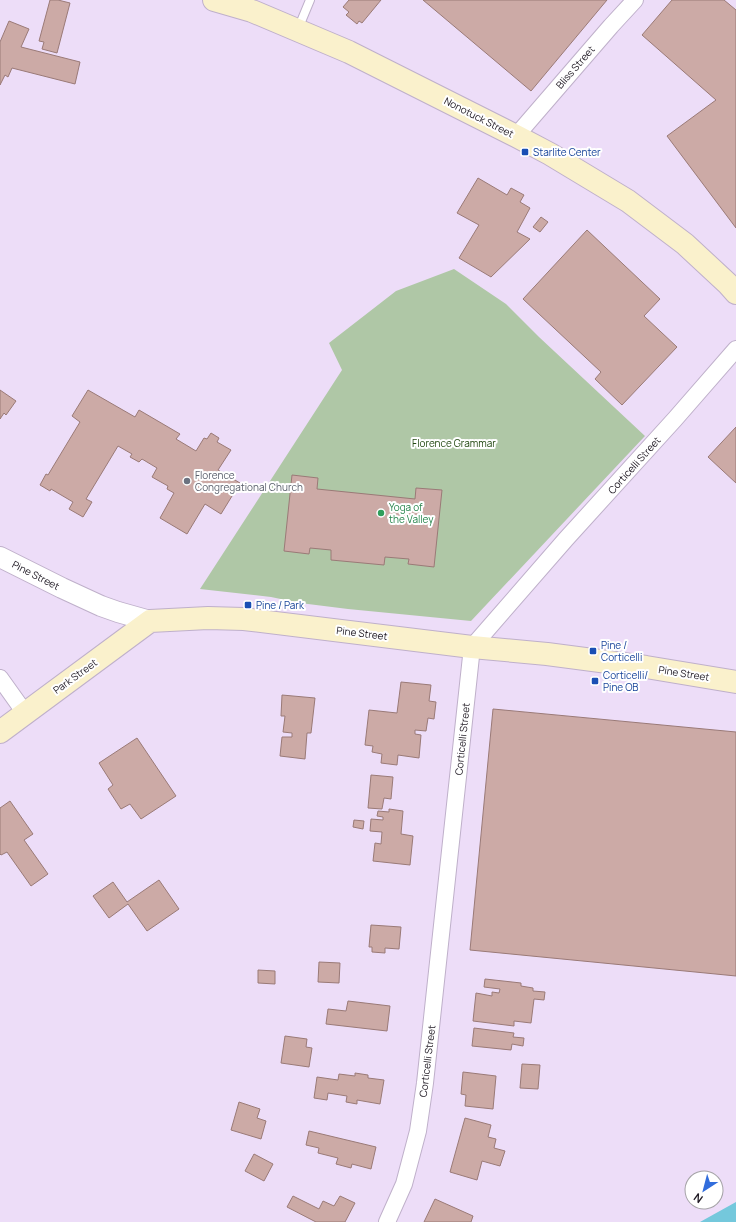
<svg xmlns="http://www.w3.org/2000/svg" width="736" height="1222" font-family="Manrope,sans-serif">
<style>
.green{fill:#afc7a6}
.water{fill:#74c8dc}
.building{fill:#ccaaa6;stroke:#9a7a77}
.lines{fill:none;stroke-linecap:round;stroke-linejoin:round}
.service-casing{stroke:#bfb0ca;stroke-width:10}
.minor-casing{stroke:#bfb0ca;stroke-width:18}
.tertiary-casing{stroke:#bfb0ca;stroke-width:22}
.secondary-casing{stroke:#bfb0ca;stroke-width:24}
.service{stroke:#fff;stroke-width:8}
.minor{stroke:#fff;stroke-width:16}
.tertiary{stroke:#fff;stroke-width:20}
.secondary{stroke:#faf1cc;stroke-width:22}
.transit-dot{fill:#1a4fb4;stroke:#fff;stroke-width:1.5}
.worship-dot{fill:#6b7280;stroke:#fff;stroke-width:1.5}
.leisure-dot{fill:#2e9e5b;stroke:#fff;stroke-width:1.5}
.labels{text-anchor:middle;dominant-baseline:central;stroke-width:4;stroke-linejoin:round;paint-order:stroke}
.street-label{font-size:10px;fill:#1e1822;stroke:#fff}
.transit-label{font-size:10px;fill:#164399;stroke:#fff;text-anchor:start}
.park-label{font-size:10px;fill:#234912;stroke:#fff}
.worship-label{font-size:10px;fill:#5b616d;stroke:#fff;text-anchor:start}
.leisure-label{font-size:10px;fill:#27864d;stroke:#fff;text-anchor:start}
</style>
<rect width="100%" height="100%" fill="#edddf8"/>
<!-- green -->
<polygon class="green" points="454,269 506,304 539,337 645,436 471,621 348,609 300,603 271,597 200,589 342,370 329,343 396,291"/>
<!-- water -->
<polygon class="water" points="736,1202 736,1222 700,1222"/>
<!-- building -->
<g class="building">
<polygon points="50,0 58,0 70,3 57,53 42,49 44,42 39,41"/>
<polygon points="349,0 381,0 362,23 359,21 357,24 346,15 349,12 343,7"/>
<polygon points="423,0 607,0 531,91"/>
<polygon points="672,0 724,0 736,10 736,228 667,136 716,100 642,35"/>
<polygon points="9,21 29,29 21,47 80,62 75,84 12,68 8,77 5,75 0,85 0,42"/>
<polygon points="478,178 507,195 511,188 524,195 520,202 530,208 517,232 530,239 491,277 459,258 479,225 457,213"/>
<polygon points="541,217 548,222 540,232 533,227"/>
<polygon points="587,230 660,299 644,316 677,347 622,405 595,379 601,372 523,299"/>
<polygon points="0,390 16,401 6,415 4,413 0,419"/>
<polygon points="88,390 135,417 139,410 180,434 176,439 196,451 204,438 207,439 211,433 219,438 217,442 231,450 218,470 240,483 221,514 205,504 187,534 160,518 174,493 167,489 168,486 152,477 157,468 142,459 139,462 130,457 132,454 118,446 86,499 92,502 83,517 69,509 73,502 51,489 50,491 40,485 46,474 48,475 80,422 72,416"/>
<polygon points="736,427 736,483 708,457"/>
<polygon points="292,475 318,478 317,489 415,499 416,488 442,490 434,567 408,564 409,559 385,557 384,565 331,560 331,550 310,548 309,554 284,551"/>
<polygon points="401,682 431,685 429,701 436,702 434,719 428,718 426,731 415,730 415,734 421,735 419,758 398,755 397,765 381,763 382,754 372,752 373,746 365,745 369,710 397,713"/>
<polygon points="282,695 315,698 311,733 307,733 305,759 280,756 282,737 292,737 292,733 283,732 285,716 281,716"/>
<polygon points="493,709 736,732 736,976 470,950"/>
<polygon points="137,738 176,796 141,819 130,804 121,809 108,789 113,785 99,763"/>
<polygon points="371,775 393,777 391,799 384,798 382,809 368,808"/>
<polygon points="10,801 33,834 24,840 48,874 31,886 7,852 1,855 0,854 0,808"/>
<polygon points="389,809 403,811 401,834 413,836 410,865 373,861 375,843 381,844 382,832 370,831 371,819 383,820 383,817 377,816 378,811 389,812"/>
<polygon points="354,820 364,821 363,829 353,827"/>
<polygon points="159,880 179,909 147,931 128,904 109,918 93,896 113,882 127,902"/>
<polygon points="371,925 401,927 399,949 385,948 385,953 372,952 372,947 369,947"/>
<polygon points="319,962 340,963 339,983 318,982"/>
<polygon points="258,970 275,971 275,984 258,983"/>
<polygon points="485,979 521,983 521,986 533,988 533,991 545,992 544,1000 534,999 531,1023 514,1021 514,1026 473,1021 476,993 492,996 492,992 499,993 500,989 484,987"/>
<polygon points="348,1001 390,1006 387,1031 326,1024 328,1009 346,1011"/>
<polygon points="474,1028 514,1033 513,1037 524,1038 523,1046 512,1044 511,1050 472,1046"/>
<polygon points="285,1036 307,1039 306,1047 312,1048 309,1067 281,1063"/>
<polygon points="522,1064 540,1065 538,1089 520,1088"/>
<polygon points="463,1072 496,1076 493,1109 465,1106 466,1095 461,1094"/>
<polygon points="355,1073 368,1075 368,1078 384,1080 380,1104 357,1100 357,1104 346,1102 347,1096 328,1093 327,1100 314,1098 317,1077 338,1080 339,1074 355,1076"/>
<polygon points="239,1102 260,1109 257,1118 266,1121 261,1139 231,1130"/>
<polygon points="465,1118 491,1125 488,1137 496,1139 494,1148 505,1151 500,1166 482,1161 477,1180 450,1172"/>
<polygon points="309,1131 376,1147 371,1169 352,1164 351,1168 336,1164 338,1158 318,1153 319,1148 306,1145"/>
<polygon points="254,1154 273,1164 264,1181 245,1171"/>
<polygon points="293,1196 319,1209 323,1201 334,1206 340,1196 355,1203 345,1222 316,1222 287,1207"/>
<polygon points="435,1199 473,1216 471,1222 424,1222"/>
</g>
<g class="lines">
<defs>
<polyline id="service" points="298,29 310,0"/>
<g id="minor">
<polyline points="516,136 611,26 635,0"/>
<polyline points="0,678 25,713"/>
<polyline points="387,1222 404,1184 418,1131 425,1083 472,647 566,539 675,419 736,349"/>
</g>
<polyline id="tertiary" points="0,557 62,588 101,606 118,612 150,621"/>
<g id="secondary">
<polyline points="214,0 252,11 349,52 516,136 550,154 628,201 685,244 728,284 736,293"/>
<polyline points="0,732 150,621 208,618 244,619 472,647 547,654 646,667 736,682"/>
</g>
</defs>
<!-- service casing -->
<use href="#service" class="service-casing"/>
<!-- minor casing -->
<use href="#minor" class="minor-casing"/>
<!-- tertiary casing -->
<use href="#tertiary" class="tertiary-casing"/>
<!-- secondary casing -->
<use href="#secondary" class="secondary-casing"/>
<!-- service -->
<use href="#service" class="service"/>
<!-- minor -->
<use href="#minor" class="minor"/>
<!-- tertiary -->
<use href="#tertiary" class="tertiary"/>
<!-- secondary -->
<use href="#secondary" class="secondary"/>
</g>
<!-- markers -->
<g class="transit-dot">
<rect x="521" y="148" width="8" height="8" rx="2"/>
<rect x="244" y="601" width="8" height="8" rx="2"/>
<rect x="589" y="647" width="8" height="8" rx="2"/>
<rect x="591" y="677" width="8" height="8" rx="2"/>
</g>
<circle class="worship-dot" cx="187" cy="481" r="4"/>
<circle class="leisure-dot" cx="381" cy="513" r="4"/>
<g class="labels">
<!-- street labels -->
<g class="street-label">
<text transform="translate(575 67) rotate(-49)">Bliss Street</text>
<text transform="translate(479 117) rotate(27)">Nonotuck Street</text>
<text transform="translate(634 465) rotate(-48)">Corticelli Street</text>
<text transform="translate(36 575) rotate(27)">Pine Street</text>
<text transform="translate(362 633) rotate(7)">Pine Street</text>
<text transform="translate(684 673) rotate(9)">Pine Street</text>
<text transform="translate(75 676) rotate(-36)">Park Street</text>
<text transform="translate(462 739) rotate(-84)">Corticelli Street</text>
<text transform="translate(427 1061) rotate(-83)">Corticelli Street</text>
</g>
<!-- transit labels -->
<g class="transit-label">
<text x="533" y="152">Starlite Center</text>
<text x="256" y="605">Pine / Park</text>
<text x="601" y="645">Pine /<tspan x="601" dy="12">Corticelli</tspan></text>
<text x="603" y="675">Corticelli/<tspan x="603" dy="12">Pine OB</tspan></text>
</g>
<!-- park labels -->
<g class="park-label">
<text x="454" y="443">Florence Grammar</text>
</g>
<!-- worship labels -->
<g class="worship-label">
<text x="195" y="475">Florence<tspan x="195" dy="12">Congregational Church</tspan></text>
</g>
<!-- leisure labels -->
<g class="leisure-label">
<text x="389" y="507">Yoga of<tspan x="389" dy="12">the Valley</tspan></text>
</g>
</g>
<!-- north arrow -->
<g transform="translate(704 1190) rotate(216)"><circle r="19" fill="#ffffff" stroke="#a5a3a7"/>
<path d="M0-3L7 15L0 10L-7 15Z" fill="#326ddc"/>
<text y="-6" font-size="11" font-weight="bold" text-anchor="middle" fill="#1e1822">N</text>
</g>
</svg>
